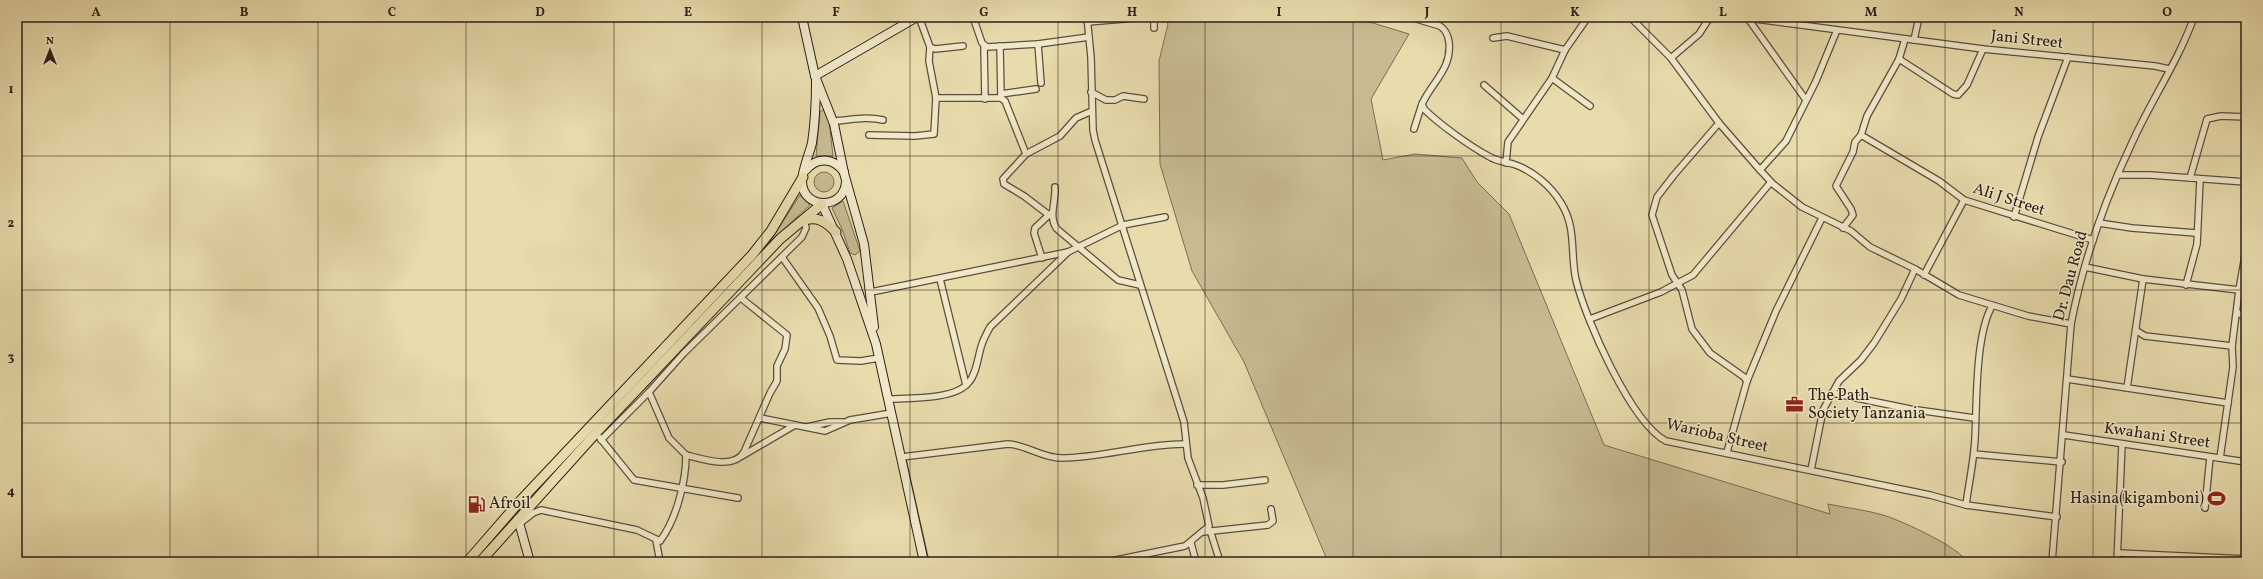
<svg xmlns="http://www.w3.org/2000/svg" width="2263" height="579" font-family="Vollkorn,serif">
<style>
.green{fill:#c8bb92;stroke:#7a6e54}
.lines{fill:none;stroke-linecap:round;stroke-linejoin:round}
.stream{stroke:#766a51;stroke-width:1.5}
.street-casing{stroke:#5a4f3c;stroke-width:8}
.secondary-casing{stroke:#2b2016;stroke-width:10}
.primary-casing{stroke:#2b2016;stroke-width:11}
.street{stroke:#f0e8c9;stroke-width:5.5}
.secondary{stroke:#f0e8c9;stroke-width:8}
.primary{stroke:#e8dbac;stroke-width:9}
.grid{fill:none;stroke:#2b2016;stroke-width:1;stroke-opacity:0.55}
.labels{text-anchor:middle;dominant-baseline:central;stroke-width:3;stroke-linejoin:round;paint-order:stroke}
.street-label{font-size:16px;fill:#2b2016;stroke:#f0e8c9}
.poi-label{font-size:16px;fill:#2b2016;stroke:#f0e8c9;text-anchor:start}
.neatline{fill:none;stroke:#2b2016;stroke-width:1.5}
.grid-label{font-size:13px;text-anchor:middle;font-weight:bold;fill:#2b2016}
</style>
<rect width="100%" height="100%" fill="#e8dbac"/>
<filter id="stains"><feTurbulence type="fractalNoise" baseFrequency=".005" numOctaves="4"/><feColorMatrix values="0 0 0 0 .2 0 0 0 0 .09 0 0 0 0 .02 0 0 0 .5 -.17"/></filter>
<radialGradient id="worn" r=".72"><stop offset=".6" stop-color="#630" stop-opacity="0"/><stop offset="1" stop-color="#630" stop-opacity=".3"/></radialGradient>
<!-- green -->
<g class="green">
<path d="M1165,17H1353L1409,34L1371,99L1383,160L1415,154L1462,158L1477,182L1509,214L1604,445L1830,514L1828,504C1847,508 1867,510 1886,516C1904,522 1959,547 1967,562H1328L1244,362L1192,271L1160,164L1159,61L1168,24Z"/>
<polygon points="824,109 829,120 833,156 816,156 820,112"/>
<circle cx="824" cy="182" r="10"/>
<polygon points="800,195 810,205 769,243"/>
<polygon points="843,201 860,251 855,255 850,253 842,229 832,208"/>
</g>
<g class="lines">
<!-- stream -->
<polyline class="stream" points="906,460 929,562"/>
<defs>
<g id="street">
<polyline points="919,17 930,47 935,49 963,46"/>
<polyline points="973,17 982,43 987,47 1038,44 1089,37"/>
<polyline points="1087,17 1091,57 1093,130 1095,140 1184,422 1188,458 1203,498 1209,526 1185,546 1106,562"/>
<polyline points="1154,17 1154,28"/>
<path d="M1410,17L1440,26C1446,30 1448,35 1449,42C1452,69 1432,82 1422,104L1424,109C1439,124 1471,147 1490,157C1497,161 1505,162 1513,164C1532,170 1551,186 1561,203C1577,228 1570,254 1576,280C1585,318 1631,423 1666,441L1930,495L1966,505L2057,517"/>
<polyline points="1630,17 1671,58 1719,123 1760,170 1773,184 1802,207 1851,231 1870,247 1915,269 1959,295 2028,316 2071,324"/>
<polyline points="1740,17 1983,49 2155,66 2169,69"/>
<polyline points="1749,20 1806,100"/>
<polyline points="1088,22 1148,17"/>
<polyline points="1786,23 1786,17"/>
<polyline points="1493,38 1507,36 1565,50"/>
<polyline points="1914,40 1919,17"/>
<polyline points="1038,44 1041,83"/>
<polyline points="1000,46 1001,98 1005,101 1026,154"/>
<polyline points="930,47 929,61 936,98 1001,98"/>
<polyline points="984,47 985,99"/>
<polyline points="1671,58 1699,34 1710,17"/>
<polyline points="1899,59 1953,94 1958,95 1967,85 1983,49"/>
<polyline points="1552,78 1590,106"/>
<polyline points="1484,85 1523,119"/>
<polyline points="1091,92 1106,100 1115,100 1123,96 1144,99"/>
<polyline points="1001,94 1036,89"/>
<path d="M833,121C851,120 866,116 883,120"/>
<polyline points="1719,123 1674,175 1657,197 1652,215 1672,275 1682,290 1692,329 1710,353 1744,377 1747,381"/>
<polyline points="1414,129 1422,104"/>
<polyline points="869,135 915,136 934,134 936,98"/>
<polyline points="1861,135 1939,181 1964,200 2093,240"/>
<polyline points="1506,163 1508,142 1552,78 1565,50 1588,17"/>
<polyline points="1760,170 1786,141 1816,81 1837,30"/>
<polyline points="2119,175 2150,175 2246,182"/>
<polyline points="2190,178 2207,119 2221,116 2246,117"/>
<path d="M1055,187C1056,202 1048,217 1057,229L1118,280L1140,285"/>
<polyline points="1049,215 1024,196 1004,184 1003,179 1026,154 1060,136 1076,118 1092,111"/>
<polyline points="2014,217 2038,137 2068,57"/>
<polyline points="2099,223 2132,228 2196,233"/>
<polyline points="1843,228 1853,215 1851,209 1836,186 1853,152 1855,142 1861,135 1867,116 1899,59 1905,39"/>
<polyline points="782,257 818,308 830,336 837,360 861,361 879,358"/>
<polyline points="1042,258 1034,233 1035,228 1050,214"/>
<polyline points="2085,267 2143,279 2239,290"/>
<polyline points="1924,275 1964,200"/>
<polyline points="940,279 966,385"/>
<polyline points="2186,285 2197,244 2200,180"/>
<polyline points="871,292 1068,252 1123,225 1165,217"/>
<polyline points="2237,312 2246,318"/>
<polyline points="1590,319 1661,292 1693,275 1771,182"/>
<polyline points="2137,331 2145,336 2232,346"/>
<polyline points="2067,379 2228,403"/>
<polyline points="2127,388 2143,279"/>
<polyline points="1832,393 1910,409 1974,418"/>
<path d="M889,399C909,398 956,400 969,382C977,373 978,355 982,344C984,338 987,333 990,327L1068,252"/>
<polyline points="760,418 825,431 850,420 892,413"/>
<polyline points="807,427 830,422 842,422"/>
<polyline points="2064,435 2246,462"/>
<polyline points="600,438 634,480 738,498"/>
<polyline points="601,440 649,392 683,354 802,237 806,228 804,220"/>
<polyline points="1727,452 1747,381 1776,311 1822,218"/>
<polyline points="1974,454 2062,462"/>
<path d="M686,455C703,459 734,470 744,452L770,393L777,381V366L785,349L787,335L741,298"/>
<polyline points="742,456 795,425"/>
<path d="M902,457L1008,444C1027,445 1042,458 1061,458C1102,458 1142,444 1185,444"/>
<polyline points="2220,458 2233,367 2232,346 2239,290 2246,250"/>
<polyline points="1811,470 1823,410 1828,401 1839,381 1861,360 1874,343 1901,299 1915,269"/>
<polyline points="1197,485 1223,485 1265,480"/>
<path d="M1966,505C1969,482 1974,460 1975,438C1977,403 1975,336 1992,306"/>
<polyline points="2205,508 2210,457"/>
<path d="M519,524L533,513L541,510L637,530L660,541C676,520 686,482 686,455L669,438L649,392"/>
<polyline points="1210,530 1220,562"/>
<polyline points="1203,532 1268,525 1273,521 1271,509"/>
<polyline points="656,540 660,562"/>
<polyline points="1191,543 1196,562"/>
<polyline points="2119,553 2246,559"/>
<path d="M2052,562L2071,324C2083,262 2104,202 2131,145C2150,102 2178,62 2194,17"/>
<polyline points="2052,562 2117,562"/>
<polyline points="2117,562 2122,444"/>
</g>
<g id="secondary">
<polyline points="802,17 815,76 834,124 844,173 864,244 874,327"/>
<polyline points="815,76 917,17"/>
<path d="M816,81C816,102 815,123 812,143C809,155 802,170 802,182C803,210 844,210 846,182"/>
<path d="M806,170C817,156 834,158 844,172"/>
<polyline points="822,204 847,259 876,344 924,562"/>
<polyline points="518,519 530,562"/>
</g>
<g id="primary">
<path d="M802,221C817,215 826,222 836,232"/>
<polyline points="467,562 521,500 752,255 771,231 803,177"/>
<polyline points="480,562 596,433 780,239 822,204"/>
</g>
</defs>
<!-- street casing -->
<use href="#street" class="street-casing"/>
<!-- secondary casing -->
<use href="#secondary" class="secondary-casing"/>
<!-- primary casing -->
<use href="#primary" class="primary-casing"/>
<!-- street -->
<use href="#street" class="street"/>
<!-- secondary -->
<use href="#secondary" class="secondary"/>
<!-- primary -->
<use href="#primary" class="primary"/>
</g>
<!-- grid -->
<path class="grid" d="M170,17V562M318,17V562M466,17V562M614,17V562M762,17V562M910,17V562M1058,17V562M1205,17V562M1353,17V562M1501,17V562M1649,17V562M1797,17V562M1945,17V562M2093,17V562M17,156H2246M17,290H2246M17,423H2246"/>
<!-- icons -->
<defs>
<symbol id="office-bare" viewBox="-9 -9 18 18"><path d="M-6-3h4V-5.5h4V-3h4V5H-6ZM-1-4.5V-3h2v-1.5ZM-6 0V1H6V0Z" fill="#8f2418" stroke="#f0e8c9" stroke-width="2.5" paint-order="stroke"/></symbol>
<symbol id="stadium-bare" viewBox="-9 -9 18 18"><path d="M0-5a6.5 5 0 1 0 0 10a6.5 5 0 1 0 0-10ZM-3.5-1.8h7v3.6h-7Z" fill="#8f2418" stroke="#f0e8c9" stroke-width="2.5" paint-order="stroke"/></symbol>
<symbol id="fuel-bare" viewBox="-9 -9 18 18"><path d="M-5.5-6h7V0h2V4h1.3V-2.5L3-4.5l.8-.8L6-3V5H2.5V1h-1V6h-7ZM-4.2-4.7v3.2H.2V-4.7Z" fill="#8f2418" stroke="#f0e8c9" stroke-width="2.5" paint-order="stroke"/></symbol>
</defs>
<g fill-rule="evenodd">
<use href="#office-bare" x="1782" y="392" width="25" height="25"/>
<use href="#stadium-bare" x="2204" y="486" width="25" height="25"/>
<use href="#fuel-bare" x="464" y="492" width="25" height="25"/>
</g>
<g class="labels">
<!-- street labels -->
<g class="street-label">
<text transform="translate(2027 40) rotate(6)">Jani Street</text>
<text transform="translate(2009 200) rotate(18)">Ali J Street</text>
<text transform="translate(2071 276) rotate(-75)">Dr. Dau Road</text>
<text transform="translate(1717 436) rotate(13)">Warioba Street</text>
<text transform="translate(2157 436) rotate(8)">Kwahani Street</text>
</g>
<!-- poi labels -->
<g class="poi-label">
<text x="1808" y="396">The Path<tspan x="1808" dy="18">Society Tanzania</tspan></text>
<text x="2204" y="499" text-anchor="end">Hasina(kigamboni)</text>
<text x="489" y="504">Afroil</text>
</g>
</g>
<!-- margin -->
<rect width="2263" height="579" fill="none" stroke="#e8dbac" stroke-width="44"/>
<!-- north arrow -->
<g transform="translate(50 50)" stroke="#f0e8c9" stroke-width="3" paint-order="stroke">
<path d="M0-3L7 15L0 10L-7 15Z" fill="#2b2016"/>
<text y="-6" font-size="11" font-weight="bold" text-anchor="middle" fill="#2b2016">N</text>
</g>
<rect x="22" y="22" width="2219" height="535" class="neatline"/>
<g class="grid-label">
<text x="96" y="16">A</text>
<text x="244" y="16">B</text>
<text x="392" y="16">C</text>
<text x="540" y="16">D</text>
<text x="688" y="16">E</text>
<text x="836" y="16">F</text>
<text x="984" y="16">G</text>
<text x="1132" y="16">H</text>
<text x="1279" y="16">I</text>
<text x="1427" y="16">J</text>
<text x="1575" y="16">K</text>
<text x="1723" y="16">L</text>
<text x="1871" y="16">M</text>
<text x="2019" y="16">N</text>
<text x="2167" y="16">O</text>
<text x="11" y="93">1</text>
<text x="11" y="227">2</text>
<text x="11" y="361">3</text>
<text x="11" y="495">4</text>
</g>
<rect width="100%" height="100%" filter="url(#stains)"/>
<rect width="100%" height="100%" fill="url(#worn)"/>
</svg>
